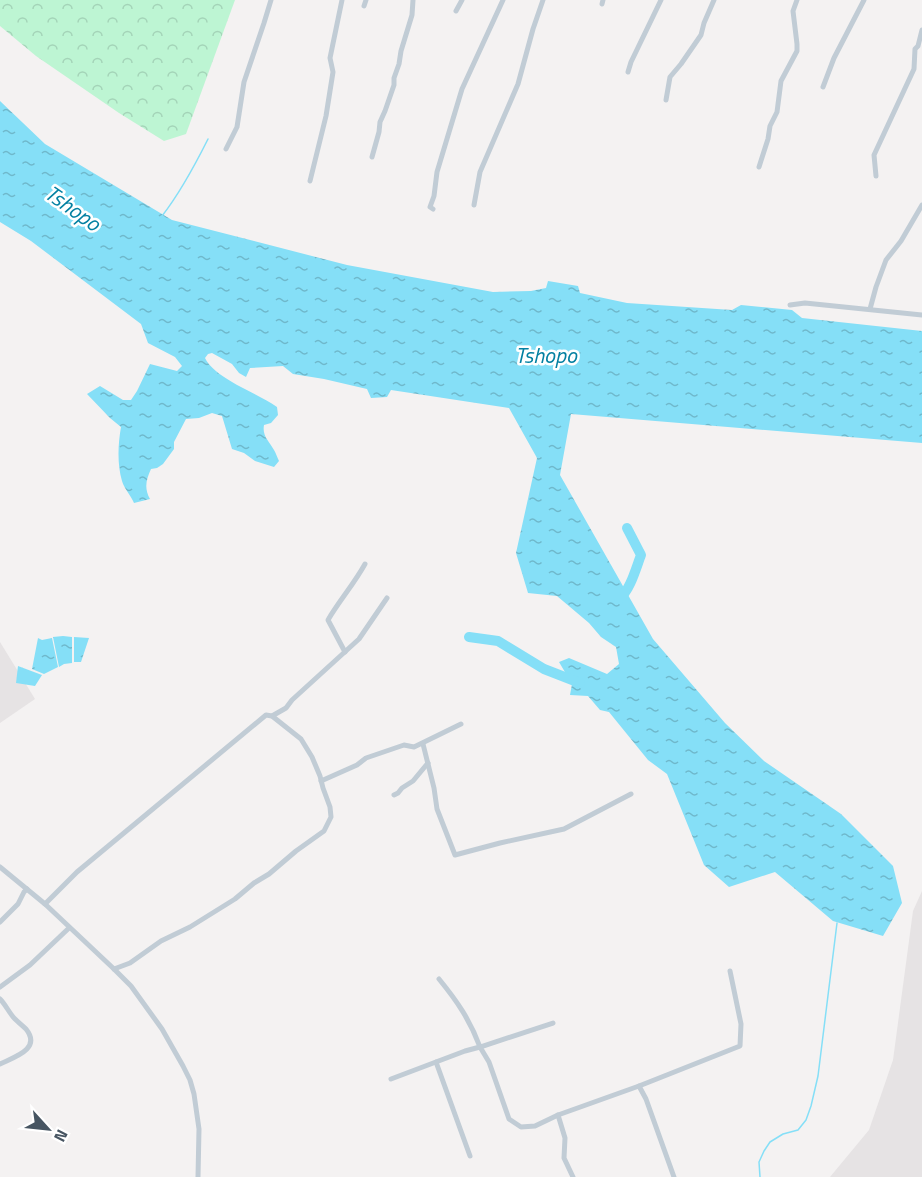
<svg xmlns="http://www.w3.org/2000/svg" width="922" height="1177" font-family="'Titillium Web',sans-serif">
<style>
.education{fill:#e6e3e4}
.forest{fill:url(#forest-crowns)}
.water{fill:url(#water-ripples)}
.lines{fill:none;stroke-linecap:round;stroke-linejoin:round}
.stream{stroke:#85dff7;stroke-width:1.5}
.river{stroke:#85dff7;stroke-width:10}
.minor{stroke:#c1ccd5;stroke-width:5}
.labels{text-anchor:middle;dominant-baseline:central;stroke-width:5;stroke-linejoin:round;paint-order:stroke}
.water-label{font-size:22px;font-style:italic;fill:#0380a2;stroke:#fff}
</style>
<defs>
<pattern id="forest-crowns" width="20" height="18" patternUnits="userSpaceOnUse" patternTransform="scale(1.5)"><rect width="20" height="18" fill="#bdf5d3"/><path d="M2 6a3 3 0 1 1 6 0M12 15a3 3 0 1 1 6 0" fill="none" stroke="#a4d4b8"/></pattern>
<pattern id="water-ripples" width="26" height="14" patternUnits="userSpaceOnUse" patternTransform="scale(1.5)"><rect width="26" height="14" fill="#85dff7"/><path d="M2 4q2-2 4 0t4 0M15 11q2-2 4 0t4 0" fill="none" stroke="#6fb8cb"/></pattern>
</defs>
<rect width="100%" height="100%" fill="#f4f2f2"/>
<!-- education -->
<g class="education">
<polygon points="0,642 35,699 0,723"/>
<polygon points="922,891 922,1177 830,1177 869,1130 893,1060 913,911"/>
</g>
<!-- forest -->
<polygon class="forest" points="0,0 235,0 186,134 164,141 119,113 36,56 0,26"/>
<!-- water -->
<g class="water">
<path d="M0,101L45,144L172,220L347,265L493,292L531,291L546,288L548,281L578,286L580,293L627,303L732,310L741,305L792,310L802,318L922,331V443L571,414L560,475L653,639L725,723L764,761L841,814L893,866L902,903L883,936L833,921L775,872L729,887L704,865L667,774L648,760L609,712L600,710L588,696L570,695L572,684L559,662L569,658L607,674L619,664L616,647L601,637L589,623L557,596L528,593L516,553L537,458L509,408L391,390L387,397L371,398L367,389L324,379L293,374L283,366L250,368L246,377L239,373L232,364L212,353L208,354L205,358C215,379 258,393 277,407L278,415L271,423L264,425C262,436 269,441 274,450C276,453 277,457 279,461L274,467L255,461L244,453L232,449L222,416L212,413L199,418L186,419L174,442V449L163,464L157,468L151,469C146,480 144,488 150,499L134,503C131,496 124,488 122,481C117,464 118,444 121,427L110,418L87,394L100,386L123,400H131L137,391L150,364L177,371L182,366L175,357L148,343L141,324L31,241L0,222Z"/>
<polygon points="63,636 72,637 72,663 64,664 59,667 53,637"/>
<polygon points="74,637 89,638 81,662 74,662"/>
<polygon points="38,638 42,640 52,638 58,667 44,674 32,669"/>
<polygon points="18,666 42,675 35,686 16,683"/>
</g>
<g class="lines">
<!-- stream -->
<g class="stream">
<path d="M162,216C180,193 195,165 208,139"/>
<polyline points="760,1177 759,1162 764,1151 770,1142 783,1134 798,1130 806,1120 811,1106 818,1076 837,923"/>
</g>
<!-- river -->
<g class="river">
<path d="M619,599C630,591 636,568 641,555L627,528"/>
<polyline points="469,637 498,641 544,669 580,683"/>
</g>
<!-- minor -->
<g class="minor">
<polyline points="602,4 603,0"/>
<polyline points="364,6 366,0"/>
<polyline points="456,11 462,0"/>
<polyline points="628,72 631,62 661,0"/>
<polyline points="823,87 834,58 864,0"/>
<polyline points="666,100 670,77 681,64 701,35 704,23 714,0"/>
<polyline points="226,149 237,127 244,82 264,23 271,0"/>
<polyline points="372,157 379,132 380,122 385,111 394,85 394,78 399,64 401,51 412,15 413,0"/>
<polyline points="759,167 768,139 770,126 777,112 781,81 797,51 797,44 793,11 797,0"/>
<polyline points="876,176 874,155 914,69 915,49 918,46 922,30"/>
<polyline points="310,181 326,116 333,72 330,58 342,0"/>
<polyline points="474,205 480,172 518,84 533,29 543,0"/>
<polyline points="433,209 430,207 434,196 437,172 462,89 503,0"/>
<polyline points="790,305 805,303 922,315"/>
<polyline points="870,309 876,287 886,260 901,241 922,205"/>
<path d="M345,652L328,620C339,601 354,584 365,564"/>
<polyline points="272,716 286,708 292,700 359,639 387,598"/>
<polyline points="423,744 434,788 437,809 455,855 500,843 564,829 631,794"/>
<polyline points="321,781 357,765 366,758 404,745 414,747 461,724"/>
<polyline points="394,795 398,793 402,788 413,781 428,763"/>
<polyline points="0,867 45,904 114,969 131,986 162,1029 183,1066 190,1080 194,1094 199,1129 198,1177"/>
<polyline points="45,904 77,872 266,715 272,716 301,739 312,757 320,776 323,788 330,807 331,817 324,831 296,851 269,874 254,883 235,899 190,927 161,941 130,963 114,969"/>
<polyline points="0,922 18,904 24,892 27,889"/>
<path d="M439,979C457,1001 470,1020 480,1047L553,1023"/>
<polyline points="0,987 30,965 69,928"/>
<path d="M0,999C6,1005 9,1013 15,1019C18,1022 22,1025 26,1029C42,1049 14,1057 0,1064"/>
<polyline points="436,1062 470,1156"/>
<polyline points="391,1079 465,1051 480,1047 489,1062 509,1119 521,1127 535,1126 558,1115 639,1086 740,1046 741,1024 730,971"/>
<polyline points="639,1086 646,1099 674,1177"/>
<polyline points="558,1115 565,1138 564,1158 573,1177"/>
</g>
</g>
<g class="labels">
<!-- water labels -->
<g class="water-label">
<text transform="translate(73 208) rotate(35)">Tshopo</text>
<text x="546" y="355">Tshopo</text>
</g>
</g>
<!-- north arrow -->
<g transform="translate(48 1129) rotate(117)" stroke="#ffffff" stroke-width="4.5" paint-order="stroke">
<path d="M0-4.5L10 22L0 15L-10 22Z" fill="#475562"/>
<text y="-9" font-size="16" font-weight="bold" text-anchor="middle" fill="#475562">N</text>
</g>
</svg>
